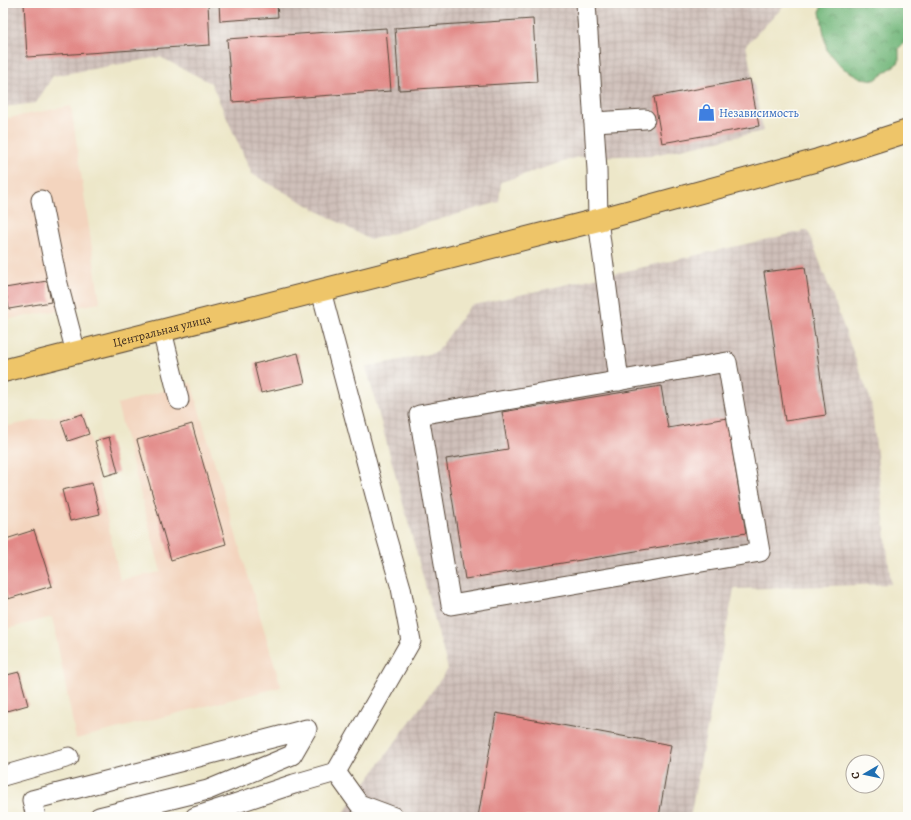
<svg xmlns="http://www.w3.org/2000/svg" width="911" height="820" font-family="Alegreya,serif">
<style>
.built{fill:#f3d4be}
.industrial{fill:url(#industrial-grid)}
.forest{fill:url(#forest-crowns);stroke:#57704c}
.building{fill:#e28987}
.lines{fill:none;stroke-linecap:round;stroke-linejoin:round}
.minor-casing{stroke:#564638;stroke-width:21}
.major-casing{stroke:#564638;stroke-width:24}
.minor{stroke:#fff;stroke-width:19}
.major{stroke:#eec569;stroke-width:22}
.labels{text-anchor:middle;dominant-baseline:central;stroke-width:3;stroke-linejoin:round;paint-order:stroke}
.shop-label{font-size:12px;fill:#366cbe;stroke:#fdfcf7;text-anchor:start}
.street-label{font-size:12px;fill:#3b2a1e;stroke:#fdfcf7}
</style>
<defs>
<pattern id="industrial-grid" width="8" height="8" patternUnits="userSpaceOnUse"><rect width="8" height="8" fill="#cfc0ba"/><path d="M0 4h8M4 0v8" fill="none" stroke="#b3a59f"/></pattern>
<pattern id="forest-crowns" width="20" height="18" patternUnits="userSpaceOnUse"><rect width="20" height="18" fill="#73b77b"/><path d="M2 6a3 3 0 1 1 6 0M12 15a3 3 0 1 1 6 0" fill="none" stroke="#609564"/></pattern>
</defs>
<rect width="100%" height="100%" fill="#fdfcf7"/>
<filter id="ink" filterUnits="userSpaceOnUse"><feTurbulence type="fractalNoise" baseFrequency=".025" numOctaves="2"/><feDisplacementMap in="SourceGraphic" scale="8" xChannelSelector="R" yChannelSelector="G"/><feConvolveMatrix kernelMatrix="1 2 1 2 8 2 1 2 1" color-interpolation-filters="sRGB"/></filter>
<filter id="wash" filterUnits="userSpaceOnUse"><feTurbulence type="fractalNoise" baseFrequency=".012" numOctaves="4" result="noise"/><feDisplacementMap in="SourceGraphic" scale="16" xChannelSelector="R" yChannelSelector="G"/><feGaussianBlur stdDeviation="0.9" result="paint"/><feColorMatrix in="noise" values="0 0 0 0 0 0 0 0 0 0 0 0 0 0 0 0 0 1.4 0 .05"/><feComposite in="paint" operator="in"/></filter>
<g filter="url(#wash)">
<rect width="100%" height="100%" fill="#ede7c9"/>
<!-- built -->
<g class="built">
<polygon points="71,106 100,303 3,320 3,119"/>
<polygon points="191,383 281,687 76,739 52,617 3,630 3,427 84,411 120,580 161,572 117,404"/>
</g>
<!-- industrial -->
<g class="industrial">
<polygon points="3,3 787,3 746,45 763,131 654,155 578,157 501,182 499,202 370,240 252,174 211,83 160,57 53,76 36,103 3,107"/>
<polygon points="808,230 871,401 891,584 734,589 690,817 341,817 448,669 366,367 437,352 470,306"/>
</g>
<!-- forest -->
<polygon class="forest" points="822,3 908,3 908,39 899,48 899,62 875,80 861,78 841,67 827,51 820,12"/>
<g id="blocks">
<!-- building -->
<g class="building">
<polygon points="24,3 208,3 210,45 27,57"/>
<polygon points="219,3 277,3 278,17 220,21"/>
<polygon points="333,3 360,3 360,4 334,6"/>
<polygon points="533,19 537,82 399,90 395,28"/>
<polygon points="386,28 391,91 232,102 227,39"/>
<polygon points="750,79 759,126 662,143 654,97"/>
<polygon points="805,267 826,415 785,421 764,272"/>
<polygon points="47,281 51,302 9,309 5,288"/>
<polygon points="298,353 305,383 261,393 254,364"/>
<polygon points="661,386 668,428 727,418 746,533 465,579 446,459 508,449 502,412"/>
<polygon points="82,414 89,434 68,441 61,421"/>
<polygon points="192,424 226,544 171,560 137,440"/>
<polygon points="109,437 118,472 105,476 95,441"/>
<polygon points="92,483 100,514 70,521 62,490"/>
<polygon points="34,530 52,586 8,599 3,582 3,540"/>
<polygon points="19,672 28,705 3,712 3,676"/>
<polygon points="496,713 671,745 659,817 478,817"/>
</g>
</g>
</g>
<g filter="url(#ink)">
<use href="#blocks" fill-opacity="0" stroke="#564638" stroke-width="1"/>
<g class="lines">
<defs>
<g id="minor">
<polyline points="586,3 597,170 598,220 619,381"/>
<polyline points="594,122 645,119"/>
<polyline points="41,200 57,280 76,353"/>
<polyline points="162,331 179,400"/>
<polygon points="727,362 760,552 451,605 419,415"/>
<polyline points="336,772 359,804 394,817"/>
<polyline points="3,776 69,757"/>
<polyline points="36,817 32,800 307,729 292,755 208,790 99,817"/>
<polyline points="195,817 294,784 336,772 411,641 401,588 386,536 321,291"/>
</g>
<g id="major">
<path id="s1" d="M3,371L598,220L818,160L908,131"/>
</g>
</defs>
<!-- minor casing -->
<use href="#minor" class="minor-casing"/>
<!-- major casing -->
<use href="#major" class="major-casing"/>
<!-- minor -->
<use href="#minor" class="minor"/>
<!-- major -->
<use href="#major" class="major"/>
</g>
</g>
<!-- icons -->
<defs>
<symbol id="shop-bare" viewBox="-9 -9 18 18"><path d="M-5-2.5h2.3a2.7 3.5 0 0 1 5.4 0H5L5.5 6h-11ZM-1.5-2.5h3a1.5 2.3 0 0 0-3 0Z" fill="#3f7fe0" stroke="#fdfcf7" stroke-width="2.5" paint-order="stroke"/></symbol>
</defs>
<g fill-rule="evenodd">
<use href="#shop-bare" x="694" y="100" width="25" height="25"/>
</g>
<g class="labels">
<!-- shop labels -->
<g class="shop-label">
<text x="719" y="113">Независимость</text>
</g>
<!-- street labels -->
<g class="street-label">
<text stroke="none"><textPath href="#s1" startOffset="164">Центральная улица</textPath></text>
</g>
</g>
<!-- margin -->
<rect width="911" height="820" fill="none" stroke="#fdfcf7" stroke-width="16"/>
<!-- north arrow -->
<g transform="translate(865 774) rotate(261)"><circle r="19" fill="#fdfcf7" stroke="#afa8a0"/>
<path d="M0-3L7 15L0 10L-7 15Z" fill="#1f6fb2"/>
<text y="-6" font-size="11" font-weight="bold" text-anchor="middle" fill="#3b2a1e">С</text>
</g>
</svg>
